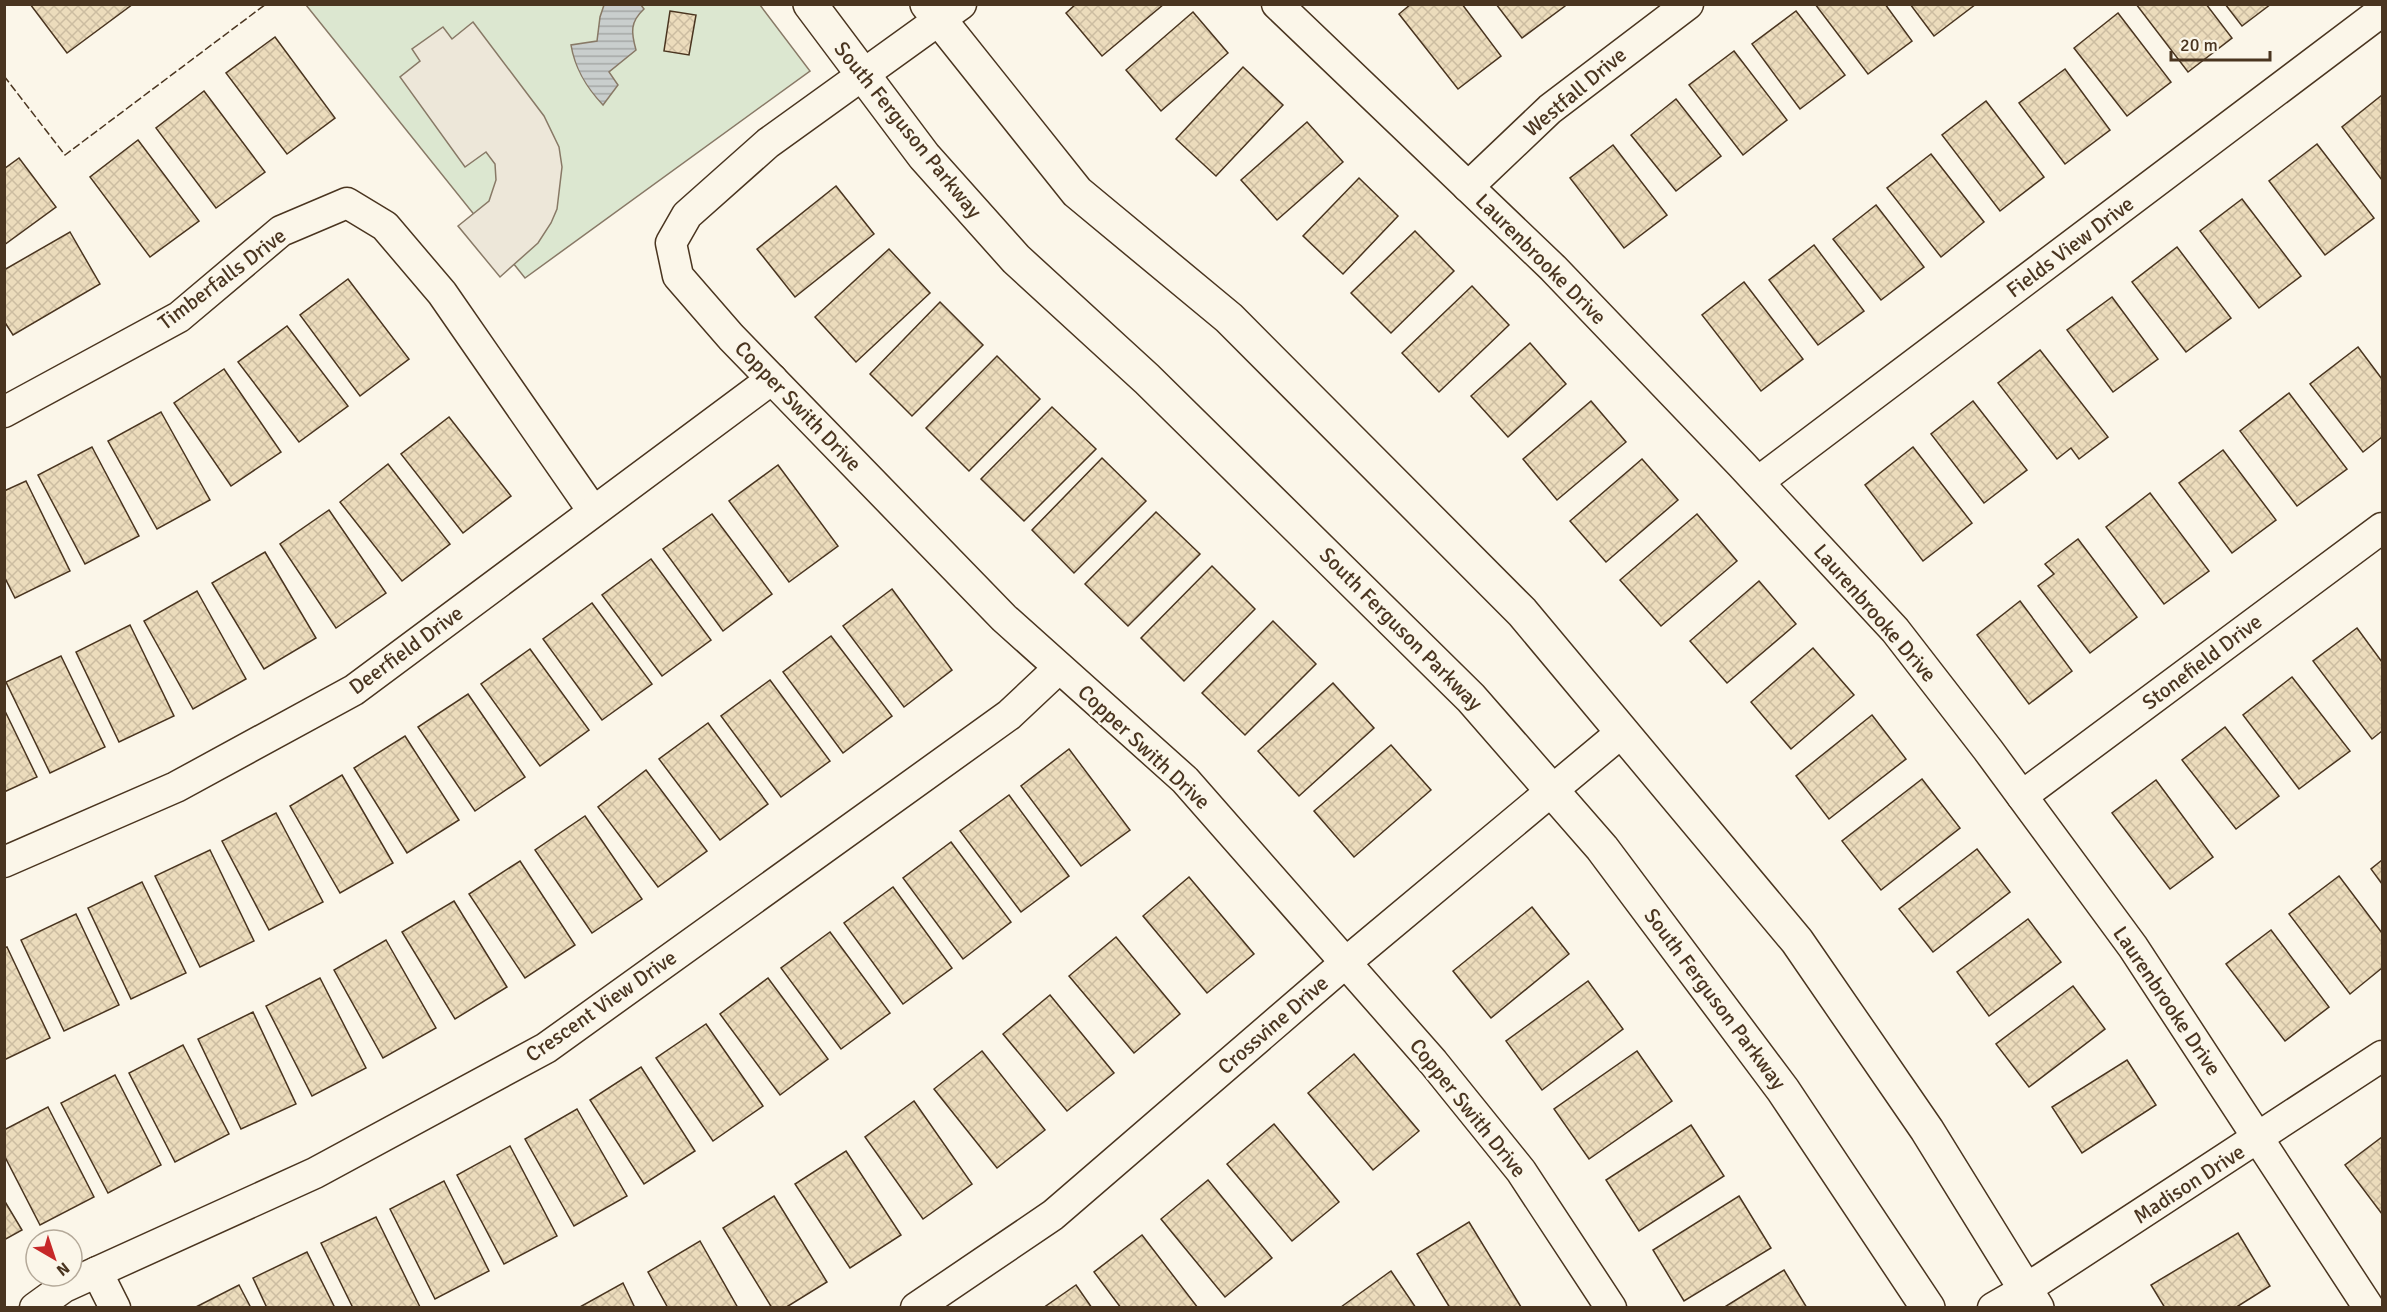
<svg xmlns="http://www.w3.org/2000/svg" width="2387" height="1312" font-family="Signika,sans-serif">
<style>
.park{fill:#dce7d0;stroke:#887966;stroke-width:1.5}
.parking{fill:#ede7d9;stroke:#887966;stroke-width:1.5}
.water{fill:url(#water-rules);stroke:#887966;stroke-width:1.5}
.building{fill:url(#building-cross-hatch);stroke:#4a3520;stroke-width:1.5}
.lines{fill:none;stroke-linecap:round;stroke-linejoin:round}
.street-casing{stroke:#4a3520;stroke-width:33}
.secondary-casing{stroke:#4a3520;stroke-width:36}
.street{stroke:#fbf6e9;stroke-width:30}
.secondary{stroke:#fbf6e9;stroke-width:33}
.fence{stroke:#4a3520;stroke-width:1.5;stroke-dasharray:8 3;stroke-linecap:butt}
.labels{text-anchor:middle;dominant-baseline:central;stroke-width:4.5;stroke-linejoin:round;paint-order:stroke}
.street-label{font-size:21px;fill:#4a3520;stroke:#fbf6e9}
</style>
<defs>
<pattern id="water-rules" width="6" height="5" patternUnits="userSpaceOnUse" patternTransform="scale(1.5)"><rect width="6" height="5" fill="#c9cecd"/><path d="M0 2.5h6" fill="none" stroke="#a5a8a6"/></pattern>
<pattern id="building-cross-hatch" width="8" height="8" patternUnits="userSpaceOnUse" patternTransform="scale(1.5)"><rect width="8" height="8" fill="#ecdcbc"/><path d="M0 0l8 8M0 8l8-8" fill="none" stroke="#ccbda1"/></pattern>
</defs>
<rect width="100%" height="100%" fill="#fbf6e9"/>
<!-- park -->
<polygon class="park" points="306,5 760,5 810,71 525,278"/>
<!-- parking -->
<polygon class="parking" points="473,22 544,116 559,147 562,167 557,209 551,223 538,243 500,277 458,226 489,201 496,180 495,164 486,152 465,167 400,77 420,61 412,49 443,27 452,39"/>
<!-- water -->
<path class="water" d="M604,5H641L644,9C630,22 631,32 636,50L609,72L618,85L603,105C586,87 575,69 571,45L597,41L600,17Z"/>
<!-- building -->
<g class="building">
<polygon points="30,4 133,4 67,53"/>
<polygon points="1076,4 1164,4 1102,56 1066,13"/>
<polygon points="1411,4 1462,4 1501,56 1458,89 1399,14"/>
<polygon points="1496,4 1564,4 1565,6 1522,38"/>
<polygon points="1815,4 1885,4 1912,41 1868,74"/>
<polygon points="1910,4 1976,4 1934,36"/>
<polygon points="2136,4 2206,4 2232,38 2188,72"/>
<polygon points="2225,4 2271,4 2242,26"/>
<polygon points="670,11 696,15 689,55 664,51"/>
<polygon points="1796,11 1845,75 1800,109 1752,44"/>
<polygon points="1193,12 1228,53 1161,111 1126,70"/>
<polygon points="2118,13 2171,82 2127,116 2074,48"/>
<polygon points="275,37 335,118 287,154 226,73"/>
<polygon points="1734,51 1787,120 1743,155 1689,85"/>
<polygon points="1243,67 1283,105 1216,176 1176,139"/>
<polygon points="2065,69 2110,130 2065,164 2019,103"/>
<polygon points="204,91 265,172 216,208 156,128"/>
<polygon points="2382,95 2382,180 2342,127"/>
<polygon points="1676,99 1721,156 1676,191 1631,135"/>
<polygon points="1986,101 2044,177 2000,211 1942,135"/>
<polygon points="1307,122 1343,162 1277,220 1241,180"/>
<polygon points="138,140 199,221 150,257 90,177"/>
<polygon points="2317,144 2374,218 2325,255 2269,181"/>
<polygon points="1613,145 1667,215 1624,248 1570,178"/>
<polygon points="1931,154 1984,222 1941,257 1887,188"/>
<polygon points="19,158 56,207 4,245 4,169"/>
<polygon points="1359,178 1398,216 1343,274 1303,236"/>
<polygon points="836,186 874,234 795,297 757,249"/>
<polygon points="2242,199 2301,276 2259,308 2200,231"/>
<polygon points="1876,205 1924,267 1881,300 1833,239"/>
<polygon points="1415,231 1454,271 1391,333 1351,293"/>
<polygon points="70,232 100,284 13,335 4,321 4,270"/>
<polygon points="1814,245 1864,311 1818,345 1769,280"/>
<polygon points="2177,247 2231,318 2186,352 2132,282"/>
<polygon points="889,249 930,293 856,362 815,317"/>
<polygon points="348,279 409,359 360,396 300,315"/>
<polygon points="1744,282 1803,359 1761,391 1702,315"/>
<polygon points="1472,286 1509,325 1439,392 1402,353"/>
<polygon points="2112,297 2158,359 2113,392 2067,330"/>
<polygon points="940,302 983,345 912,416 870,374"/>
<polygon points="287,326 348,406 299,442 238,362"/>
<polygon points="1530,343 1566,384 1508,437 1471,396"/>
<polygon points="2358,347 2382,379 2382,437 2363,452 2310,384"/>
<polygon points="2040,350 2108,437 2079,459 2071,448 2057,459 1998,383"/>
<polygon points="997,356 1040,399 969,471 926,428"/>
<polygon points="224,369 281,452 231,486 174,403"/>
<polygon points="2289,393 2347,469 2297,506 2240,431"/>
<polygon points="1591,401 1626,442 1557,500 1523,459"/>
<polygon points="1973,401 2027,470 1984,503 1931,434"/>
<polygon points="1052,407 1096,449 1024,521 981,479"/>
<polygon points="161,412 210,500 157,529 108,441"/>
<polygon points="449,417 511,496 463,533 401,454"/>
<polygon points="92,447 139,536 85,564 38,475"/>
<polygon points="1913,447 1972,523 1923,561 1865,485"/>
<polygon points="2223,450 2276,520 2232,553 2179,483"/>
<polygon points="1102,458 1146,501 1074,573 1032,530"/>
<polygon points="1642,459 1678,500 1606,562 1570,521"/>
<polygon points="388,464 450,544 402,581 340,502"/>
<polygon points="778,465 838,546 789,582 729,501"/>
<polygon points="26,481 70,571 15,598 4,576 4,491"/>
<polygon points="2150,493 2209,571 2164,604 2106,527"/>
<polygon points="329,510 386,593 336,628 280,544"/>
<polygon points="1156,512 1200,554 1128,626 1085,584"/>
<polygon points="712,514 772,594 723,631 663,549"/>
<polygon points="1697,514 1737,561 1661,626 1620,580"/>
<polygon points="2078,539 2137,617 2090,653 2038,586 2054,574 2045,564"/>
<polygon points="265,552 316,638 264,669 212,583"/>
<polygon points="651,559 711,640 662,676 602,595"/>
<polygon points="1212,566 1255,609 1184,681 1141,638"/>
<polygon points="1759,581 1796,624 1727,683 1690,641"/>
<polygon points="892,589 952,670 904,707 843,626"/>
<polygon points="197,591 246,679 193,709 144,621"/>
<polygon points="2020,601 2072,671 2029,704 1977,635"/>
<polygon points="592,603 652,684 602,720 543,639"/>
<polygon points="1273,621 1316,664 1245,735 1202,693"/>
<polygon points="130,625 174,716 119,742 76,652"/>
<polygon points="2357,628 2382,662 2382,731 2372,739 2313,661"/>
<polygon points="831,636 892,716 843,753 783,672"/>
<polygon points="1813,648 1854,695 1791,749 1751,702"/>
<polygon points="530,649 589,730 540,766 481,684"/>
<polygon points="61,656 105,747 50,773 6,682"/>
<polygon points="2292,677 2350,751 2299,789 2243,715"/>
<polygon points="770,680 830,761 781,797 721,716"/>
<polygon points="1333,683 1374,728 1299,796 1258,751"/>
<polygon points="468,694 525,777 475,811 418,727"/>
<polygon points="4,709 37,777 4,792"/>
<polygon points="1872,715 1906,759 1829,819 1796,776"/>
<polygon points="708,723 768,804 720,840 659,759"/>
<polygon points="2225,727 2279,796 2236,829 2182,760"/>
<polygon points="405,736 459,820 407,853 354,768"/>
<polygon points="1391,745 1431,790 1354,857 1314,811"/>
<polygon points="1069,749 1130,830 1081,866 1021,786"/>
<polygon points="646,770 707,851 658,887 598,807"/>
<polygon points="342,775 393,863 340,893 290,806"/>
<polygon points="1922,779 1960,828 1881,890 1842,841"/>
<polygon points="2156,780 2213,857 2170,889 2112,813"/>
<polygon points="1009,795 1069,876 1021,912 960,831"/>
<polygon points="276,813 323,902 269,930 222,841"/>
<polygon points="585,816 642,899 592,933 535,850"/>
<polygon points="951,842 1011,922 963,959 903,878"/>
<polygon points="1977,849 2010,892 1933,952 1899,909"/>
<polygon points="210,850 254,941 200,967 155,876"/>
<polygon points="2382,860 2382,884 2371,869"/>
<polygon points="520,861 575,945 525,978 469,894"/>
<polygon points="2339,876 2382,933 2382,968 2350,994 2289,914"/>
<polygon points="1189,877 1254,954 1207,993 1143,916"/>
<polygon points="142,882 186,973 131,999 88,908"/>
<polygon points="893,887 952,968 903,1004 844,923"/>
<polygon points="454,901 507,987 455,1019 402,932"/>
<polygon points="1532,907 1569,954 1491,1018 1453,971"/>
<polygon points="76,914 119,1005 64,1031 21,940"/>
<polygon points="2028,919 2061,962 1989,1016 1957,972"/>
<polygon points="2271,930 2329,1007 2285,1041 2226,964"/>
<polygon points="830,932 890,1013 841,1049 781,968"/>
<polygon points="1116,937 1180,1014 1134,1053 1069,976"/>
<polygon points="386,940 436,1028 383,1058 334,970"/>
<polygon points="7,947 50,1038 4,1060 4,948"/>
<polygon points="320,978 366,1068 312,1096 266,1006"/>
<polygon points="768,978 828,1059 780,1095 720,1014"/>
<polygon points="1588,981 1623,1029 1542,1090 1506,1041"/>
<polygon points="2073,986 2105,1029 2029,1087 1996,1044"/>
<polygon points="1050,995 1114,1073 1067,1111 1003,1034"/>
<polygon points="253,1012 296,1104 241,1129 198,1039"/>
<polygon points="706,1024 763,1106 713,1141 656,1058"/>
<polygon points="183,1045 229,1134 175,1162 129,1073"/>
<polygon points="982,1051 1045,1130 997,1168 934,1089"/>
<polygon points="1637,1051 1672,1101 1589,1159 1554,1109"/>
<polygon points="1354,1054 1419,1131 1373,1170 1308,1093"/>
<polygon points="2127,1060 2156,1105 2082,1153 2052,1107"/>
<polygon points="641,1067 695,1151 644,1184 590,1100"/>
<polygon points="115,1075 161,1165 108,1193 61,1103"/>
<polygon points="914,1101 972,1184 923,1219 865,1137"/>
<polygon points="48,1107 94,1197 40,1225 4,1155 4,1130"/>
<polygon points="577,1109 627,1196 574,1226 525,1139"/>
<polygon points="1274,1124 1339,1202 1292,1241 1227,1164"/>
<polygon points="1691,1125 1724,1176 1639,1231 1606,1180"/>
<polygon points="2382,1137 2382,1214 2345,1165"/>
<polygon points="510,1146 557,1236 504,1264 457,1175"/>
<polygon points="846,1151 901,1235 850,1268 795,1184"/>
<polygon points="1208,1180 1272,1258 1225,1297 1161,1219"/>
<polygon points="444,1181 489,1271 435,1299 390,1209"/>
<polygon points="774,1196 827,1282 785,1308 772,1308 723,1228"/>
<polygon points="1739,1196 1771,1248 1684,1301 1653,1250"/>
<polygon points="4,1200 22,1230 4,1240"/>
<polygon points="376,1217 420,1307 419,1308 353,1308 321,1243"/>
<polygon points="1469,1222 1521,1307 1521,1308 1450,1308 1417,1254"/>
<polygon points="2238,1233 2270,1286 2235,1308 2165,1308 2151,1285"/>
<polygon points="1142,1235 1198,1308 1121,1308 1094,1272"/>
<polygon points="700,1241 738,1308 668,1308 648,1272"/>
<polygon points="307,1252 335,1308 267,1308 253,1278"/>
<polygon points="1784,1270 1807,1308 1723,1308"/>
<polygon points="1391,1271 1416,1308 1342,1308 1341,1307"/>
<polygon points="623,1283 635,1308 578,1308"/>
<polygon points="239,1285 251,1308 194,1308"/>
<polygon points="1076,1285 1092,1308 1043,1308"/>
</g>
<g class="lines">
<defs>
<g id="street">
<polyline points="961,4 768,143 687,215 671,243 678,276 731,337 1004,618 1185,780 1433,1062 1521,1171 1611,1308"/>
<polyline points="1277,4 1553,268 1741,464 1895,630 1988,750 2133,947 2369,1308"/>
<polyline points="1468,187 1550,109 1688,4"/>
<polyline points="4,412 179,317 281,231 347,203 385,226 442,293 593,511"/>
<polyline points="1758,482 2382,11"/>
<polyline points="2022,796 2382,528"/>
<polyline points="4,862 176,787 354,690 772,379"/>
<polyline points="97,1272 115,1308"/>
<polyline points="35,1308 64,1287 315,1173 546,1048 1009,715 1059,668"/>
<polyline points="916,1308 1053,1215 1344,964 1622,732"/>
<polyline points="1993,1308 2026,1289 2382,1056"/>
</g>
<g id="secondary">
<polyline points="810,4 924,156 1016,259 1147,379 1471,698 1602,848 1783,1090 1928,1308"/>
<polyline points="927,4 1077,192 1229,318 1522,612 1797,941 1927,1130 2037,1308"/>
</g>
</defs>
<!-- street casing -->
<use href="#street" class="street-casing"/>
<!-- secondary casing -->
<use href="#secondary" class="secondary-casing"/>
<!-- street -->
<use href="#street" class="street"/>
<!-- secondary -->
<use href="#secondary" class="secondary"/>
<!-- fence -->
<polyline class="fence" points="4,76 65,155 266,4"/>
</g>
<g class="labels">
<!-- street labels -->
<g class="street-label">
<text transform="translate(1575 92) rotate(-40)">Westfall Drive</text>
<text transform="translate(908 130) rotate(51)">South Ferguson Parkway</text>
<text transform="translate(2070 247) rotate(-37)">Fields View Drive</text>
<text transform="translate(1541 259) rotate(45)">Laurenbrooke Drive</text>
<text transform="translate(222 279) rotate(-37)">Timberfalls Drive</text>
<text transform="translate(798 406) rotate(46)">Copper Swith Drive</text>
<text transform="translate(1875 613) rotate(49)">Laurenbrooke Drive</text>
<text transform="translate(1401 629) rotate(45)">South Ferguson Parkway</text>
<text transform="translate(406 650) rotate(-36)">Deerfield Drive</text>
<text transform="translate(2202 662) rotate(-37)">Stonefield Drive</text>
<text transform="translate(1144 747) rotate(43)">Copper Swith Drive</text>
<text transform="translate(1715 999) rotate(53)">South Ferguson Parkway</text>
<text transform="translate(2167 1001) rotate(56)">Laurenbrooke Drive</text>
<text transform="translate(601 1006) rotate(-35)">Crescent View Drive</text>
<text transform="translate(1273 1025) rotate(-41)">Crossvine Drive</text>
<text transform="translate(1468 1108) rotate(51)">Copper Swith Drive</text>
<text transform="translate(2189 1184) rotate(-33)">Madison Drive</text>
</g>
</g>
<!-- border -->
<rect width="2387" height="1312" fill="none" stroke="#4a3520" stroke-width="12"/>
<!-- north arrow -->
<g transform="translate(54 1258) rotate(141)"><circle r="28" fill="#fbf6e9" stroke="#b4a999" stroke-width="1.5"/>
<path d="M0-4.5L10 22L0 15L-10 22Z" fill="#c62828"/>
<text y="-9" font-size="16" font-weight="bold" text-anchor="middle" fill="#4a3520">N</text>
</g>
<!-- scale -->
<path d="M2171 51v9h99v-9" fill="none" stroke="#4a3520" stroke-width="3"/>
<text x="2180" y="51" font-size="18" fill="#4a3520" stroke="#fbf6e9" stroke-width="4.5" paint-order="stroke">20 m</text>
</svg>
